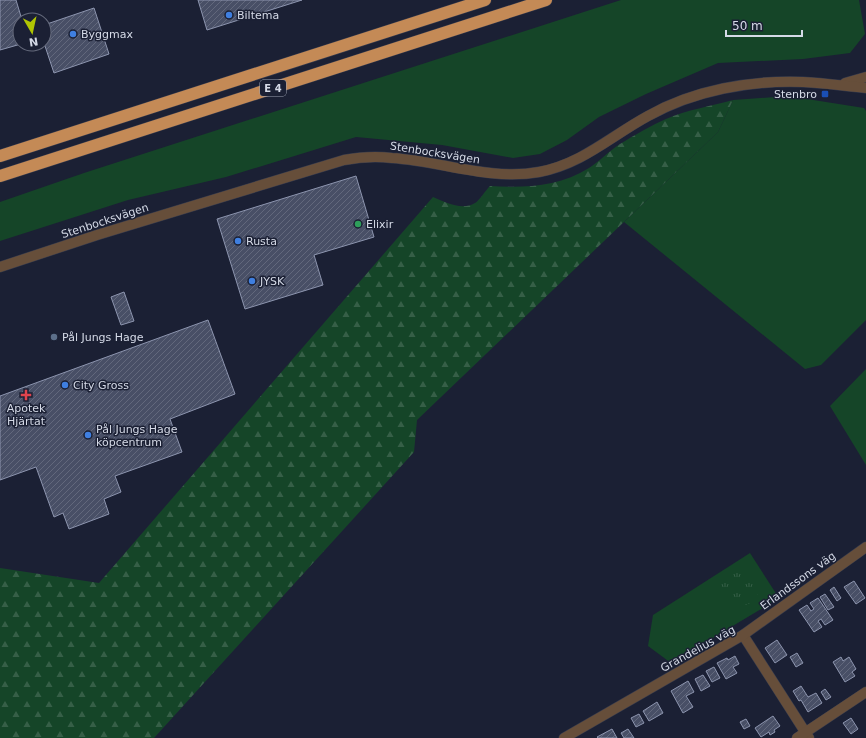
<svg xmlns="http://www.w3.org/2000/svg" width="866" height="738" font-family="'DejaVu Sans',sans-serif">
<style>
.grass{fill:#154528}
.forest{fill:url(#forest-firs)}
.park{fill:url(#park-tufts)}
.building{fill:url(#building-hatch);stroke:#8d95af}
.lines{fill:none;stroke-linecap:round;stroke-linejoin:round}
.minor-casing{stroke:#353a4d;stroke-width:11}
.highway-casing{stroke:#353a4d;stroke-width:13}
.minor{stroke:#664e3a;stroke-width:10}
.highway{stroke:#c48a56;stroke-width:12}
.shop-dot{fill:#3f7fe0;stroke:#1b2034;stroke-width:1.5}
.transit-dot{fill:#1a4fb4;stroke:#1b2034;stroke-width:1.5}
.leisure-dot{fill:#2e9e5b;stroke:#1b2034;stroke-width:1.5}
.service-dot{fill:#5c6f8a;stroke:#1b2034;stroke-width:1.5}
.health-dot{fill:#e0444e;stroke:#1b2034;stroke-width:1.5}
.labels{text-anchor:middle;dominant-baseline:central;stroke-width:3;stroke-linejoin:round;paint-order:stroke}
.shield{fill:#1b2034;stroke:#9da2b1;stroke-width:1}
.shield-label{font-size:10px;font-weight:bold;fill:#d5dae7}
.poi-label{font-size:11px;fill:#d5dae7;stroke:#1b2034;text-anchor:start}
.street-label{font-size:11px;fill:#d5dae7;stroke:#1b2034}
</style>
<defs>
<pattern id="forest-firs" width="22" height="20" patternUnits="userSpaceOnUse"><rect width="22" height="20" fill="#154528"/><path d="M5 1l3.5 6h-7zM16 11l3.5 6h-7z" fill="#365f47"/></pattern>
<pattern id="park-tufts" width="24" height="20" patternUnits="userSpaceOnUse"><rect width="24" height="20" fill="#154528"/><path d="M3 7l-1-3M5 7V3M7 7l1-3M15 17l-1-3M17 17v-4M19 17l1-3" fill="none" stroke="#365f47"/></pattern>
<pattern id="building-hatch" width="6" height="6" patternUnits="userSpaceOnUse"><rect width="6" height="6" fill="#484f66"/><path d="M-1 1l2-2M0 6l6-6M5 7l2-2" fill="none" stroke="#62687c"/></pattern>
</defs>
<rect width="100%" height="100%" fill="#1b2034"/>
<!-- grass -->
<g class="grass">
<polygon points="621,0 859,0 865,34 850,53 803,59 718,63 646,94 599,117 567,140 540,154 513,158 442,145 356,137 226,177 128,200 0,241 0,202 84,173"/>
<polygon points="788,96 864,108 866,111 866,320 821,365 805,369 624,222 718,132 733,100"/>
<polygon points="866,369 866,465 830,406"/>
<polygon points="750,553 777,595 771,603 671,663 648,646 653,615"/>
</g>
<!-- forest -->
<path class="forest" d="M733,100L718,132L417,420L414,452L154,738H0V568L99,583L433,197C445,202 462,211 475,203C478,202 486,190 490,186C524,188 559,187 589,168C600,161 609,151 620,144C633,136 652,125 666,119C687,110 711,106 733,100Z"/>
<!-- park -->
<circle class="park" cx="740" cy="587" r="19"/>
<!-- building -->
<g class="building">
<polygon points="0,0 16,0 22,20 20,20 21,44 0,50"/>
<polygon points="198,0 302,0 207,30"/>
<polygon points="94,8 109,54 54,73 44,43 44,25"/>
<polygon points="356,176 374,237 314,255 323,285 245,309 217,219"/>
<polygon points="124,292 134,321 121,325 111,297"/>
<polygon points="208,320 235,394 170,419 182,452 115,476 121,492 104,499 109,514 69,529 63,513 54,517 36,467 0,480 0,396"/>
<polygon points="854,581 865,598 856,604 844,587"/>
<polygon points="834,587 841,598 837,601 830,590"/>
<polygon points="825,594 834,607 828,610 820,597"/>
<polygon points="818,598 833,620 825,625 821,619 818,621 822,627 814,632 799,610 807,605 811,611 814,609 810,603"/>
<polygon points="777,640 787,655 775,663 765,648"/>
<polygon points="797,653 803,663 796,667 790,657"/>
<polygon points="735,656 739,664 733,667 737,673 726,679 717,663 727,658 728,660"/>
<polygon points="841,657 843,661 849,657 856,669 852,672 855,676 845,682 833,662"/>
<polygon points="714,667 720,678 712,682 706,671"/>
<polygon points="703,675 710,686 701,691 695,679"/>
<polygon points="688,681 694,692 686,696 693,707 683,713 671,691"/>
<polygon points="801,686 808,697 816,693 822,703 808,712 801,700 799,701 793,691"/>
<polygon points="825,689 831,697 826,700 821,692"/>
<polygon points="657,702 663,713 649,721 643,711"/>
<polygon points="639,714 644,723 636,727 631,718"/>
<polygon points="773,716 780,726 774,730 775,732 770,735 769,732 761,737 755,728"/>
<polygon points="851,718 858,729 851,734 843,723"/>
<polygon points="746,719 750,726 744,729 740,722"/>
<polygon points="612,729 617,738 598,738 597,737"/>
<polygon points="628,729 634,738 624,738 621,733"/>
</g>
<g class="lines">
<defs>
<g id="minor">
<polyline points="845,83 866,77"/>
<path d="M0,267L97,235L344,160C360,157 376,156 392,158C441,161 490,181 539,172C582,164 611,136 648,116C694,90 751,80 803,82C824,83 845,86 866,88"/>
<polyline points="743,635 809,738"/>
<polyline points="564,738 743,635 866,547"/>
<polyline points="797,738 866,692"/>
</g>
<g id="highway">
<polyline points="0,156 485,0"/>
<polyline points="0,176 546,0"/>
</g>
</defs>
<!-- minor casing -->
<use href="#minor" class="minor-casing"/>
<!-- highway casing -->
<use href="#highway" class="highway-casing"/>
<!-- minor -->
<use href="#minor" class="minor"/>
<!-- highway -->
<use href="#highway" class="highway"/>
</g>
<!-- markers -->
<g class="shop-dot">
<circle cx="229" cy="15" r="4"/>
<circle cx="73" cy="34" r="4"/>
<circle cx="238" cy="241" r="4"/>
<circle cx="252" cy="281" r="4"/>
<circle cx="65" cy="385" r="4"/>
<circle cx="88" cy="435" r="4"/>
</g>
<rect class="transit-dot" x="821" y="90" width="8" height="8" rx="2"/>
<circle class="leisure-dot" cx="358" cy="224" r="4"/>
<circle class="service-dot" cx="54" cy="337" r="4"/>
<path class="health-dot" d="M24 389h4v4h4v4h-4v4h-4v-4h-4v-4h4z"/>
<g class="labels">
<!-- shield labels -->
<rect class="shield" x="260" y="80" width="26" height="16" rx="3"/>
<g class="shield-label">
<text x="273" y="88">E 4</text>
</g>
<!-- poi labels -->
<g class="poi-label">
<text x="237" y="15">Biltema</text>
<text x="81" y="34">Byggmax</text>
<text x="817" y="94" text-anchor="end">Stenbro</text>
<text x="366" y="224">Elixir</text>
<text x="246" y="241">Rusta</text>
<text x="260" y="281">JYSK</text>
<text x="62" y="337">Pål Jungs Hage</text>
<text x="73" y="385">City Gross</text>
<text x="26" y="408" text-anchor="middle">Apotek<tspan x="26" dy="13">Hjärtat</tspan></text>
<text x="96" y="429">Pål Jungs Hage<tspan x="96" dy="13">köpcentrum</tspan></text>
</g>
<!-- street labels -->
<g class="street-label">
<text transform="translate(435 153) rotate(9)">Stenbocksvägen</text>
<text transform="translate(105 221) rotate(-18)">Stenbocksvägen</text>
<text transform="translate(798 581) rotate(-36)">Erlandssons väg</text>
<text transform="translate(698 649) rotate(-29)">Grandelius väg</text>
</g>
</g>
<!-- north arrow -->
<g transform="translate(32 32) rotate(171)"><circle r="19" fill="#1b2034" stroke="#656a7c"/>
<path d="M0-3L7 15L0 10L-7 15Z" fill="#b0c502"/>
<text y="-6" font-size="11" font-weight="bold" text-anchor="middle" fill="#d5dae7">N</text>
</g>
<!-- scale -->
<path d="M726 30v6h76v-6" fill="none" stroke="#d5dae7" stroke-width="2"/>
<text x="732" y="30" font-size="12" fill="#d5dae7" stroke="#1b2034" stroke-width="3" paint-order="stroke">50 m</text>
</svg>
